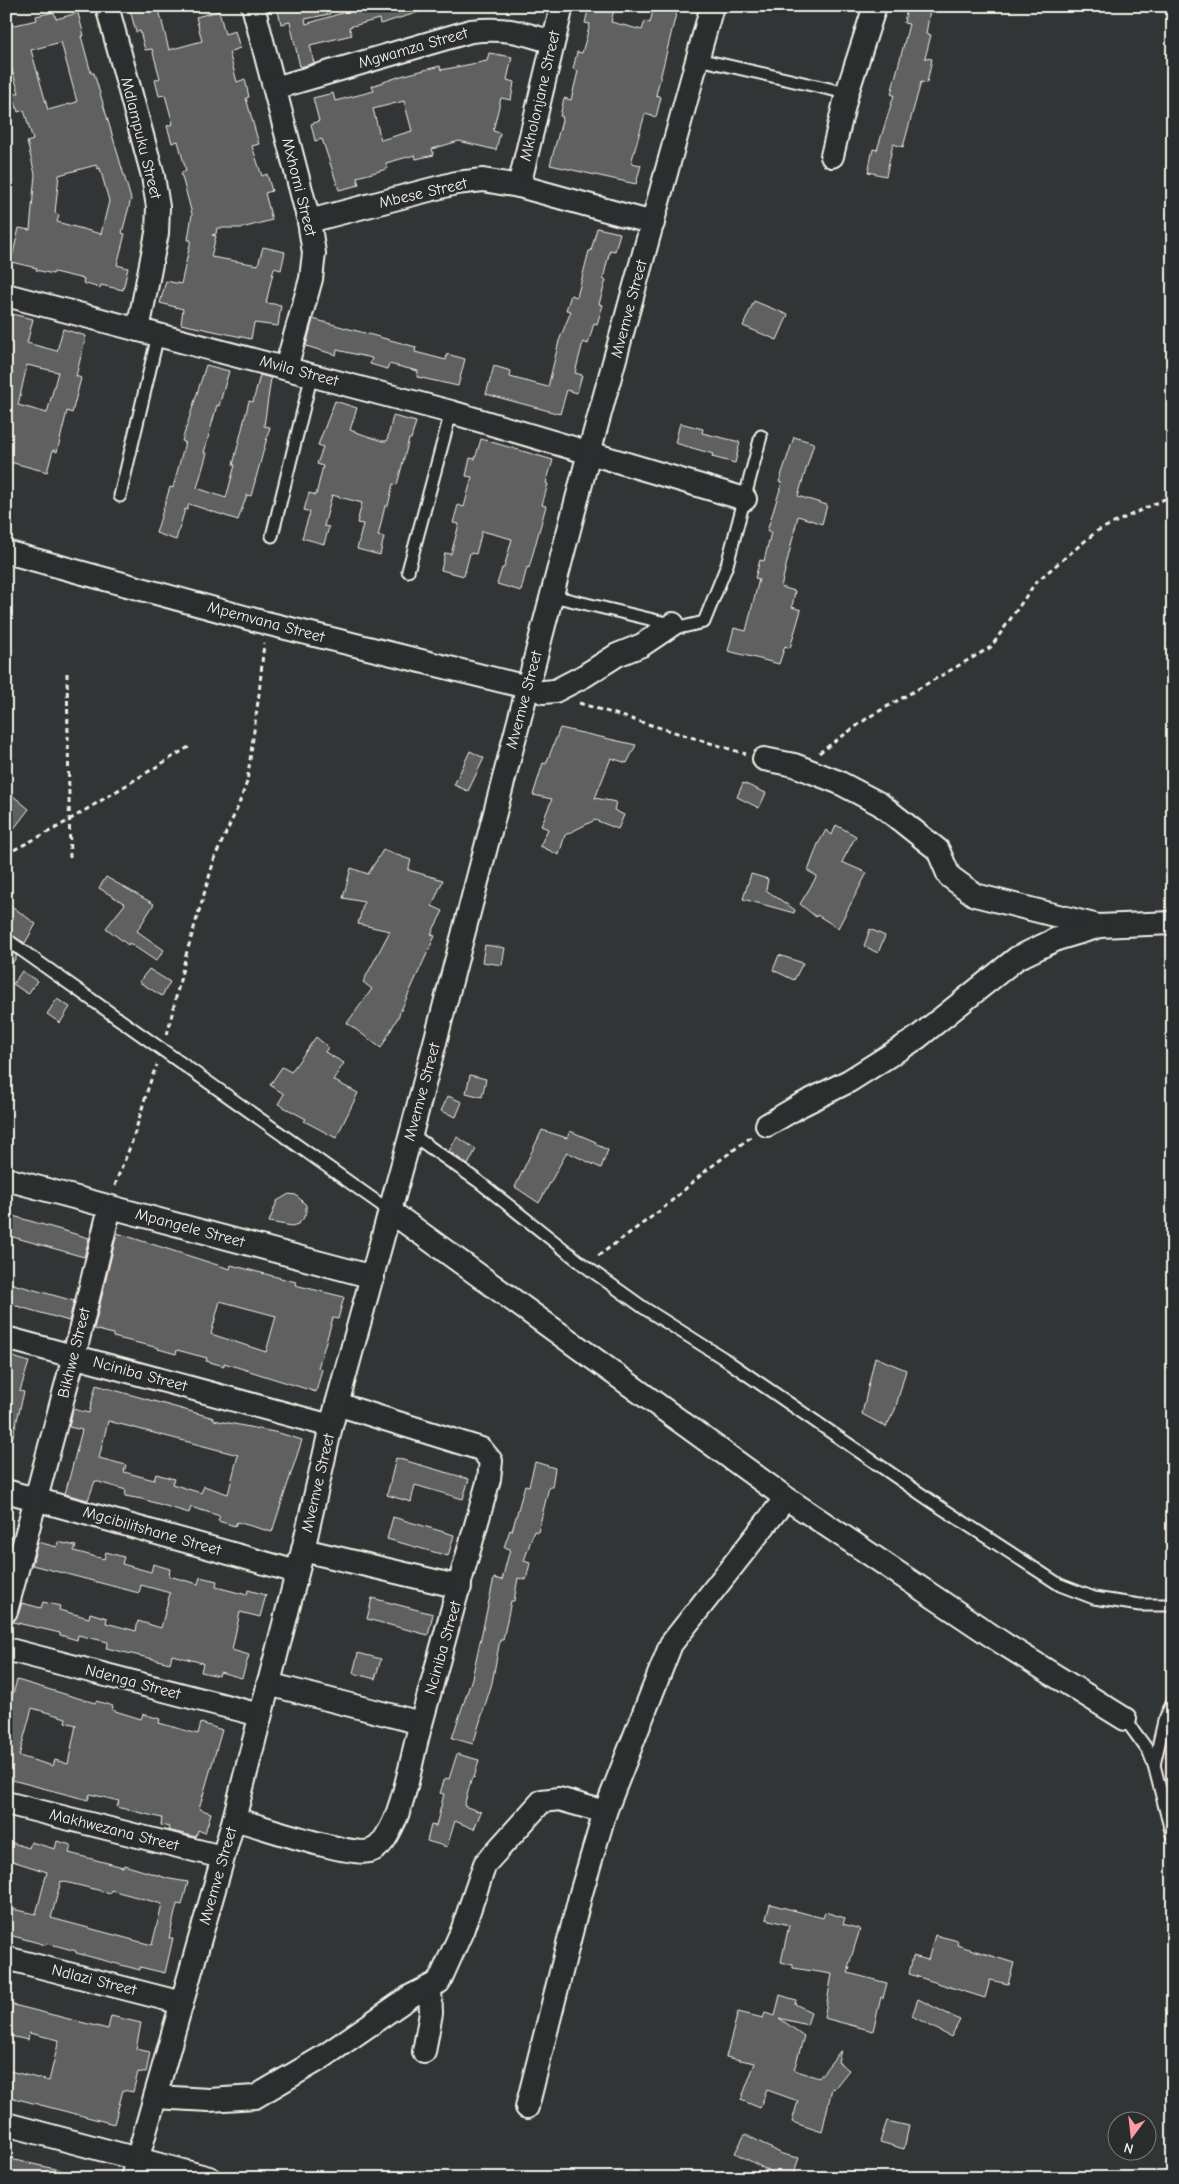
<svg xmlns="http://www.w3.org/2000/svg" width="1179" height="2184" font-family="'Comic Neue',sans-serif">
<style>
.building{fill:#5f605f;stroke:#f4f1e8;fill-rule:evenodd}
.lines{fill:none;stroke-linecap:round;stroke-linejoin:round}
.service-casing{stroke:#f4f1e8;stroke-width:15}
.minor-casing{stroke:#f4f1e8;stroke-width:26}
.path{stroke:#f4f1e8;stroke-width:3;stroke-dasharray:5 4;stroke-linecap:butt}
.service{stroke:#2a2d2e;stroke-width:11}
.minor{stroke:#2a2d2e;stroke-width:22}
.labels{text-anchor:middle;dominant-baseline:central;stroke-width:4;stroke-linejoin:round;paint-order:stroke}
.street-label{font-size:16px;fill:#f4f1e8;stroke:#2a2d2e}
</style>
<rect width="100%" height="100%" fill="#323535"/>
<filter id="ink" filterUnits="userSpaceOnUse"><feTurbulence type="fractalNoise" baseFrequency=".02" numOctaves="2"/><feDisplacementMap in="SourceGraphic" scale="10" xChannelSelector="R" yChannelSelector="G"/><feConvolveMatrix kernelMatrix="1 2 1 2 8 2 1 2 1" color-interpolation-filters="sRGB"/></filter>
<g filter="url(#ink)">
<!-- building -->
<g class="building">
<polygon points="129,6 158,6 169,50 202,41 196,17 219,11 225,34 235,31 240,48 229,52 237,82 245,79 249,97 246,98 259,144 252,146 262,176 267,174 272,191 265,193 272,220 242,228 217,228 216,234 212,235 216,236 211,257 258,265 263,247 285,252 281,270 274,268 266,303 281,305 278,326 254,323 251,339 181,324 183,309 160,303 166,281 181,284 191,240 188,240 192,214 181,173 186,171 178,141 172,143 167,126 173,124 165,95 159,96 155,80 160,78 152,49 145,50 140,31 136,32"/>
<polygon points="277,6 329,6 330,14 305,19 306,24 352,10 350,6 426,6 426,10 380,24 379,19 349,27 352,35 310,45 314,63 300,67 290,22 281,24"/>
<polygon points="589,6 615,6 611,22 642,30 645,21 650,23 654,6 678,6 656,95 661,97 656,117 645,114 631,163 641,165 636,184 550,165 563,117 560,116 564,98 571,100 578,71 573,69 577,52 582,53 590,24 585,23"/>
<polygon points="907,6 930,10 926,34 931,35 925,58 932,59 927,83 921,82 903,147 893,144 886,176 868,172 873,149 877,150 894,95 891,94 909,24 904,23"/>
<path d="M54,12L56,19L78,13L84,36H81L91,73H94L131,199L122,233L125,234L117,265L128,268L123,290L101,285L100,288L83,283L84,279L54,272L53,274L36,270L37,268L11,262L19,228L30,230L35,174L27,142L33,140L24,110L18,112L13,94L19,93L6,50V27L37,20L36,16ZM61,42L77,102L48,110L31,50ZM96,165L98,169L100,168L109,201L101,234L57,222L59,215L55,213L59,175Z"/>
<path d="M489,53L512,57L507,80L514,82L511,100L501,98L493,131L500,133L496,150L459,141L432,149L434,155L416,159L415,155L386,163L387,169L357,177L359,185L339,190L322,139L315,141L311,124L319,121L313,98L333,93L335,101L374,91L372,86L401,76L440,66L441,70L487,61ZM404,101L412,131L381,140L373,109Z"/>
<polygon points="597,228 620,233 615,251 610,250 603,279 606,280 599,304 603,305 597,324 594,323 588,344 583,342 575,373 582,375 577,393 567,390 560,414 486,394 494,366 511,371 510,377 548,387 559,341 571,311 566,310 571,295 577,297 589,251 591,251"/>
<polygon points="754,301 788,315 777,340 743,326"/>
<path d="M12,314L33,319L27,343L57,351L63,329L86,336L76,376L81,378L72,413L67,411L57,452L53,450L47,472L6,461V338ZM27,365L58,372L47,413L18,405Z"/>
<polygon points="313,319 416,347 415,352 446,360 447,354 465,359 458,386 417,377 418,371 389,364 387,369 370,364 372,358 337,350 336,355 306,346"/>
<polygon points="206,365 229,371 219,406 217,405 204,453 207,453 197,488 226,498 235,465 233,465 249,401 253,402 260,375 271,378 264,426 270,427 251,496 247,495 238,520 189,504 187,510 185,509 176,540 156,533 170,487 173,488 185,442 182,441"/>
<polygon points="335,401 357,408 350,430 382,441 387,441 393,416 416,422 411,439 409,439 397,485 393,484 388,506 385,506 378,536 384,537 380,555 357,549 363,524 357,523 362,503 332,495 324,526 329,527 324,544 302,538 310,512 304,510 309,493 316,495 323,466 317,464 323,447 318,445"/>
<polygon points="680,423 703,429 702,433 740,442 735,463 712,457 713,454 675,443"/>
<polygon points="794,437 814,443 798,496 827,505 822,524 798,516 781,587 795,591 792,607 801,610 790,648 785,646 779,664 728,651 734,628 746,631 759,579 755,578 760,560 764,561 771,532 767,531 782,483 779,482"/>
<polygon points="481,439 553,460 546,483 548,484 542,505 546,506 529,568 527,567 521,591 497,584 502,568 504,568 512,539 482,531 476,554 470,553 464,576 441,570 445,553 451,554 459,524 453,523 458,505 464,507 472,477 466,476 470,458 475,459"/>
<polygon points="560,728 636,745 627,763 611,758 595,798 616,802 614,810 624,815 618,829 595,820 565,835 559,855 540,846 548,829 541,826 552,799 533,795 543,763 546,764"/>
<polygon points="470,751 484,758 468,791 454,785"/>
<polygon points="743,783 766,793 759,808 737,797"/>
<polygon points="6,790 29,809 6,839"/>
<polygon points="836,825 856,836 842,862 867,873 838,928 817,915 816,917 800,904 817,876 808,871 818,844 826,830 832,835"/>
<polygon points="383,850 411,860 408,870 443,880 432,906 443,911 431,934 435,936 398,1017 381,1048 347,1023 372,989 363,982 390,931 358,924 364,902 343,898 351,868 368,874"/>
<polygon points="751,874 768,879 766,890 795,910 794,913 743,899"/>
<polygon points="106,877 154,904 137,931 164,950 156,961 129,943 128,945 106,928 125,904 99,888"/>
<polygon points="6,902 36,924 25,943 6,932"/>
<polygon points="870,929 885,936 878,953 864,946"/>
<polygon points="485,945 505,948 502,965 482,962"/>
<polygon points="6,948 17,956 6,973"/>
<polygon points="779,955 803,963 794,980 773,970"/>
<polygon points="149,969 170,982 162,996 139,982"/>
<polygon points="22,971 37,981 28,994 13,984"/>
<polygon points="57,999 70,1007 60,1023 47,1014"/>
<polygon points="316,1037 328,1047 325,1052 344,1063 333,1080 358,1093 336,1138 304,1121 306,1119 278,1104 284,1094 270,1085 282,1067 291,1072"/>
<polygon points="470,1075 486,1079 482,1097 466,1093"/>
<polygon points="448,1096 462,1102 456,1117 441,1111"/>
<polygon points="542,1130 567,1138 570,1131 596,1142 595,1144 608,1150 601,1168 567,1152 539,1203 515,1187"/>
<polygon points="457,1137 476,1149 468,1165 449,1151"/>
<polygon points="289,1194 296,1195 306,1205 306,1212 303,1219 298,1224 292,1226 269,1222 277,1201"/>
<polygon points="6,1214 89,1238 84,1257 6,1235"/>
<path d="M117,1233L230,1269L231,1265L296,1282L295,1285L344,1297L338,1319L333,1318L318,1368L322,1369L316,1392L224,1363V1366L206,1361L207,1358L177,1350L176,1354L158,1349L159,1348L113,1337V1334L94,1329ZM220,1301L276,1316L266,1352L211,1334Z"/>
<polygon points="6,1282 74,1301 69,1321 6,1303"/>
<polygon points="6,1355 29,1362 20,1391 24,1392 12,1440 6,1439"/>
<polygon points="875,1357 906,1370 895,1410 886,1427 862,1414"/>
<path d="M96,1385L214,1418V1420L279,1433L302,1440L272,1532L237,1522L235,1526L218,1521L220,1516L191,1507L189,1513L142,1499L125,1496L126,1490L95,1481L88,1500L65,1494L82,1430L69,1427L73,1409L89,1413ZM108,1421L238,1455L228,1494L204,1486L201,1493L172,1484L174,1479L156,1474L154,1480L124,1472L126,1465L99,1458Z"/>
<polygon points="396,1458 469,1479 463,1499 415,1485 411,1502 387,1495"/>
<polygon points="535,1462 555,1468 552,1487 549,1487 538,1532 534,1531 524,1561 530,1563 526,1580 518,1578 514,1601 511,1601 503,1640 500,1640 492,1683 473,1744 452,1738 472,1678 494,1578 502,1580 510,1549 504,1547 510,1530 512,1531 525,1485 529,1486"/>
<polygon points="393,1517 454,1535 448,1556 387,1539"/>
<polygon points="38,1542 57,1547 58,1542 76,1546 74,1551 104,1559 106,1552 124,1557 122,1564 151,1572 153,1564 170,1569 169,1576 198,1584 200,1577 217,1581 216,1587 247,1595 248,1590 266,1595 260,1617 240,1612 232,1650 249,1655 242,1678 220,1672 219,1676 201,1672 203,1663 172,1655 170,1663 106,1648 108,1642 78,1635 77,1640 60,1635 60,1633 13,1622 18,1615 22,1603 41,1608 43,1602 60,1606 59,1610 89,1618 90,1613 107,1618 106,1623 136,1631 138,1621 161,1628 170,1593 141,1585 139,1593 32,1565"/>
<polygon points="372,1598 433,1614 428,1635 367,1619"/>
<polygon points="358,1653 381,1659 375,1679 353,1673"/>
<path d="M17,1680L95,1703L96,1701L113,1706L112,1710L141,1719L143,1714L160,1719L159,1723L198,1734L201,1723L222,1730L199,1809L211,1813L205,1833L198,1830L196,1837L168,1830L169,1827L161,1825L162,1818L117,1807L119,1801L90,1794L88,1800L12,1780V1783L6,1782V1718ZM32,1708L66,1718L65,1722L76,1725L68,1764L55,1760L53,1766L19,1756Z"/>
<polygon points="457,1754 479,1760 474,1778 472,1777 464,1806 481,1812 474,1829 455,1821 447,1847 427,1841 431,1825 436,1826 444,1794 440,1793 445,1778 449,1779"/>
<path d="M6,1841L29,1848L31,1842L55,1849L57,1841L71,1845L69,1853L123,1867L124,1865L170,1879L188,1882L182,1905L177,1904L169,1938H173L165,1973L140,1967V1970L76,1953V1951L47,1943L46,1945L6,1934V1910L12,1911V1909L36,1914L47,1872L6,1859ZM61,1881L110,1893L111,1890L162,1904L152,1945L51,1918Z"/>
<polygon points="770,1904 823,1918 825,1912 845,1918 843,1924 860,1929 848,1968 850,1968 848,1973 887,1983 883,1998 881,1997 873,2031 824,2018 832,1974 793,1968 793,1965 781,1962 789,1925 766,1919"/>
<polygon points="935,1935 958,1941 957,1945 1014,1963 1008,1984 990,1980 985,1998 909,1974 913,1956 928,1960"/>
<polygon points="780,1995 796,2000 795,2004 811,2012 807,2025 779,2018 804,2036 794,2070 819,2078 841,2050 838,2062 849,2070 834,2089 832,2088 822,2132 792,2122 798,2101 767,2090 760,2108 741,2100 755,2063 726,2057 738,2012 763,2018 765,2013 775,2016"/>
<polygon points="918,1999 960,2020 951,2037 912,2016"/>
<polygon points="6,2003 108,2029 111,2016 141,2023 136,2049 150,2052 146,2073 138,2072 133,2092 123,2090 114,2124 6,2096 6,2070 49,2081 59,2040 29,2033 28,2040 6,2035"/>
<polygon points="887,2121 909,2126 904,2149 880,2142"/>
<polygon points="745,2134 782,2154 799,2158 792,2178 772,2178 773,2173 735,2153"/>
<polygon points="6,2158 64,2171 64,2178 6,2178"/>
</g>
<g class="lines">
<defs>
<g id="service">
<polyline points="698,59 847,93"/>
<polyline points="120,496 158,335"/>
<polyline points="272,536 312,374"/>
<polyline points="408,571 451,412"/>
<polyline points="553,596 683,627 704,622 727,565 761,436"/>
<polyline points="6,939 390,1211"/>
<polyline points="411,1134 478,1181 585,1266 644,1308 723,1358 934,1503 1060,1585 1094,1598 1140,1605 1173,1605"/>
<polyline points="1125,1719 1149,1752 1154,1765 1173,1839"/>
<polyline points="1154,1765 1164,1721 1173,1701"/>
</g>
<g id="minor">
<polyline points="107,6 153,176 158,207 157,233 138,330"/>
<polyline points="253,6 309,221 314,253 311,279 286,368"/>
<path d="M275,88L471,31C504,27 521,32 552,42"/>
<polyline points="832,156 847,93 875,6"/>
<polyline points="519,186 562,6"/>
<polyline points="309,221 456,183 483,180 519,186 653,223"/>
<polyline points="6,295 451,412 745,499"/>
<polyline points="6,552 266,623 527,687"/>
<polyline points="543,692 555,691 584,676 617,655 642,645 673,624"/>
<polyline points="764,759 794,765 838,782 880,804 938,850 949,876 975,895 1098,926 1173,923"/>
<polyline points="767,1125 801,1105 849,1081 917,1038 1017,958 1057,939 1097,927"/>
<polyline points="6,1179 373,1277"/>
<polyline points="390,1211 786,1498 1004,1644 1125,1719"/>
<polyline points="6,1338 331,1426"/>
<polyline points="6,1491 297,1572"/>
<polyline points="303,1550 460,1587"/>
<polyline points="6,1611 74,1356 110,1207"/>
<polyline points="6,1649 260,1715"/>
<polyline points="268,1684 421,1723"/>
<polyline points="6,1803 222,1857"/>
<path d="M234,1819C261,1826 349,1857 370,1851C382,1848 389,1832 394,1822C408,1790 412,1753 422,1720C444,1640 466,1559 489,1479L491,1461L481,1449L337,1404"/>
<polyline points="6,1958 182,2003"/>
<polyline points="424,2052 431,2013 430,1987"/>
<polyline points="155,2097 209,2100 255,2097 323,2057 411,1996 439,1982 462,1931 485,1864 542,1801 559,1799 605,1812"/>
<polyline points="527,2107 581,1893 605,1812 671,1644 786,1498"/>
<polyline points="6,2124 209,2178"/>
<polyline points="132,2178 234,1819 303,1550 331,1426 411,1134 589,453 712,6"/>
</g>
</defs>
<!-- service casing -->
<use href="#service" class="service-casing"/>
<!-- minor casing -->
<use href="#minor" class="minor-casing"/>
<!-- path -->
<g class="path">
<polyline points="67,673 70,859"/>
<polyline points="579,703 746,754"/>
<polyline points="819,753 869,717 991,647 1036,582 1097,531 1173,495"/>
<polyline points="6,854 56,828 192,745"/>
<polyline points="167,1035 186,955 215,857 237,809 247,782 259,694 264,643"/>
<path d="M115,1186C120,1168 129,1153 134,1135C142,1111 147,1087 157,1065"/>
<polyline points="598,1256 661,1210 708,1169 751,1137"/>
</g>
<!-- service -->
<use href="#service" class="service"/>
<!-- minor -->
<use href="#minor" class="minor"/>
</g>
</g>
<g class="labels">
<!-- street labels -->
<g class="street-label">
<text transform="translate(413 48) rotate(-16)">Mgwamza Street</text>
<text transform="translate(540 96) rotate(-77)">Mkholonjane Street</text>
<text transform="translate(141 138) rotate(76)">Mdlampuku Street</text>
<text transform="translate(299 187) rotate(76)">Mxhomi Street</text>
<text transform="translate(423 193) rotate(-13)">Mbese Street</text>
<text transform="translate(629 309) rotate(-75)">Mvemve Street</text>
<text transform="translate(299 371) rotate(15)">Mvila Street</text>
<text transform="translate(266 622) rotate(15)">Mpemvana Street</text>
<text transform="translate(524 700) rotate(-75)">Mvemve Street</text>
<text transform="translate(422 1092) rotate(-75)">Mvemve Street</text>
<text transform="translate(190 1228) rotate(15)">Mpangele Street</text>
<text transform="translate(74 1353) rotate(-76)">Bikhwe Street</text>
<text transform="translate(140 1374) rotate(15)">Nciniba Street</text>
<text transform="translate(318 1483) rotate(-77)">Mvemve Street</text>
<text transform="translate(152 1531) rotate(16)">Mgcibilitshane Street</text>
<text transform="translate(443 1648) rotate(-74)">Nciniba Street</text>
<text transform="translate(133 1682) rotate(15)">Ndenga Street</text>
<text transform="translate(114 1830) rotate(14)">Makhwezana Street</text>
<text transform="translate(218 1876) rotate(-74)">Mvemve Street</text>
<text transform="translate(94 1980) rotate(14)">Ndlazi Street</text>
</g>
</g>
<!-- margin -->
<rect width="1179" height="2184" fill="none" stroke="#2a2d2e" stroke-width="25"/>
<rect x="12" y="12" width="1154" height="2159" fill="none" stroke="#f4f1e8" stroke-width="2" filter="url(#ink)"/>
<!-- north arrow -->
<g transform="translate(1132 2136) rotate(195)"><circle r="24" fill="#2a2d2e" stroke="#7b7b78"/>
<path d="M0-4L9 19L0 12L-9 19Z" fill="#ff9aa2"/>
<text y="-8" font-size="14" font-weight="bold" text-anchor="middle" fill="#f4f1e8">N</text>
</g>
</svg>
